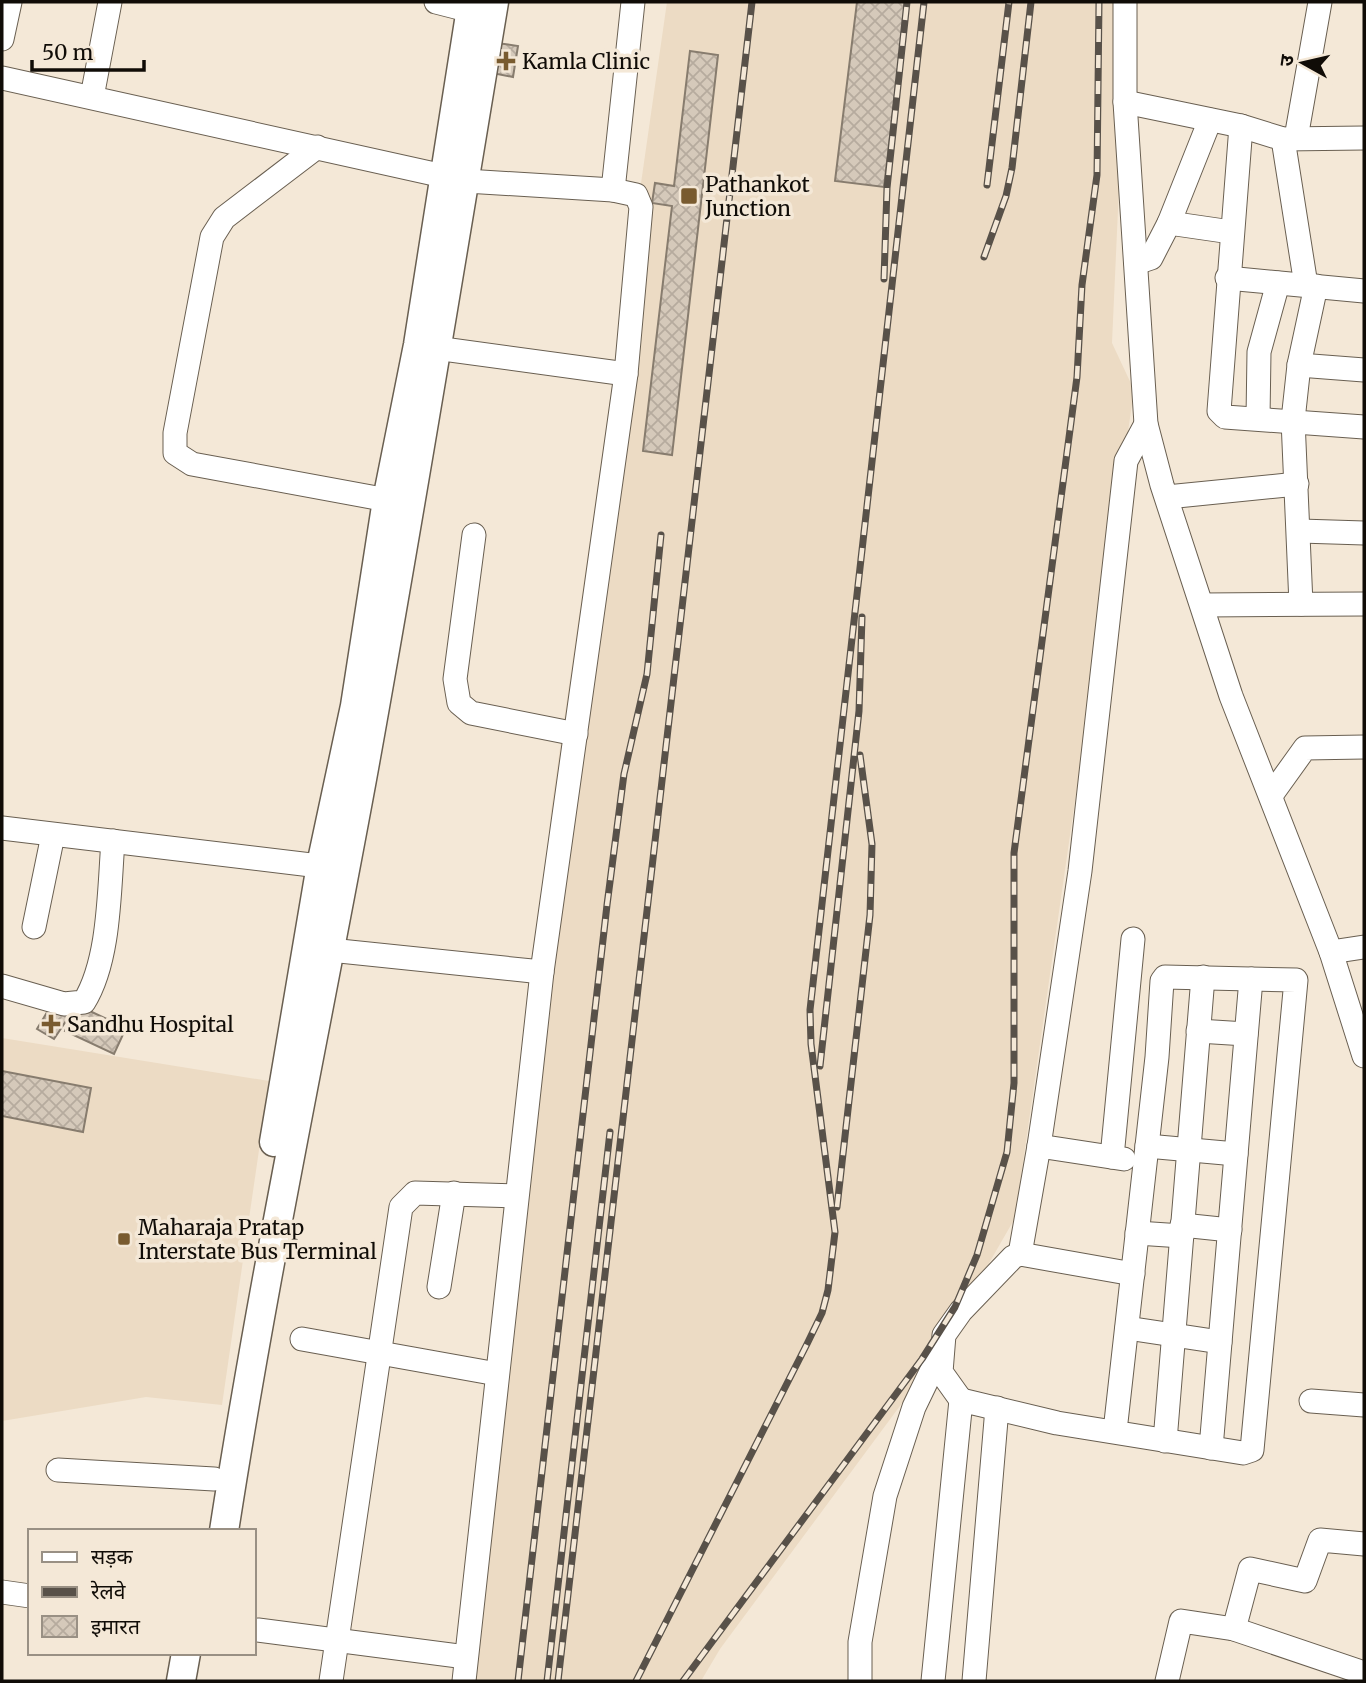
<svg xmlns="http://www.w3.org/2000/svg" width="1366" height="1683" font-family="Merriweather,'Noto Sans Devanagari',serif">
<style>
.built{fill:#ecdbc4}
.building{fill:url(#building-cross-hatch);stroke:#877c6e;stroke-width:2}
.lines{fill:none;stroke-linecap:round;stroke-linejoin:round}
.minor-casing{stroke:#695f51;stroke-width:25}
.major-casing{stroke:#695f51;stroke-width:31}
.minor{stroke:#fff;stroke-width:23}
.major{stroke:#fff;stroke-width:28}
.rail-casing{stroke:#585149;stroke-width:7}
.rail{stroke:#f4e8d7;stroke-width:4.5;stroke-dasharray:13;stroke-linecap:butt}
.poi-dot{fill:#795b2f;stroke:#f4e8d7;stroke-width:2.5}
.labels{text-anchor:middle;dominant-baseline:central;stroke-width:7;stroke-linejoin:round;paint-order:stroke}
.poi-label{font-size:21px;fill:#100c07;stroke:#f4e8d7;text-anchor:start}
</style>
<defs>
<pattern id="building-cross-hatch" width="8" height="8" patternUnits="userSpaceOnUse" patternTransform="scale(1.75)"><rect width="8" height="8" fill="#d5c9ba"/><path d="M0 0l8 8M0 8l8-8" fill="none" stroke="#b6ab9e"/></pattern>
</defs>
<rect width="100%" height="100%" fill="#f4e8d7"/>
<!-- built -->
<g class="built">
<polygon points="667,2 1115,2 1121,143 1112,343 1134,390 1015,1218 931,1364 720,1649 701,1681 469,1681 503,1369 551,811"/>
<polygon points="2,1038 269,1081 222,1405 146,1397 2,1421"/>
</g>
<!-- building -->
<g class="building">
<polygon points="857,2 906,2 884,187 835,181"/>
<polygon points="497,43 518,46 513,77 492,73"/>
<polygon points="690,51 718,55 672,455 643,451 672,206 652,203 655,183 674,186"/>
<polygon points="52,1004 70,1015 54,1039 37,1029"/>
<polygon points="77,1005 126,1028 114,1054 65,1031"/>
<polygon points="2,1071 91,1088 83,1132 2,1116"/>
</g>
<g class="lines">
<defs>
<g id="minor">
<polyline points="436,2 487,15"/>
<polyline points="1125,2 1125,102 1146,424 1162,485 1231,696 1331,952 1364,1056"/>
<polyline points="2,39 10,2"/>
<polyline points="2,78 466,181 613,190 636,195 641,207 626,374 542,972 464,1681"/>
<polyline points="92,97 110,2"/>
<polyline points="1125,102 1241,126 1283,139 1364,138"/>
<polyline points="1241,126 1219,411 1225,417 1364,427"/>
<polyline points="1296,138 1320,2"/>
<polyline points="1283,139 1306,285"/>
<polyline points="317,147 224,218 212,237 175,433 175,453 192,464 404,503"/>
<polyline points="613,190 633,2"/>
<polyline points="1169,223 1231,232"/>
<polyline points="1136,263 1151,258 1169,223 1210,120"/>
<polyline points="1227,278 1364,291"/>
<polyline points="421,346 626,374"/>
<polyline points="1299,365 1364,370"/>
<polyline points="1258,418 1259,352 1278,283"/>
<polyline points="1167,497 1297,484"/>
<polyline points="1300,531 1364,533"/>
<polyline points="474,535 455,679 459,703 471,713 576,734"/>
<polyline points="1301,604 1293,420 1299,365 1316,286"/>
<polyline points="1203,605 1364,604"/>
<polyline points="1272,794 1305,748 1364,747"/>
<polyline points="2,828 336,868"/>
<polyline points="34,927 53,835"/>
<polyline points="330,950 542,972"/>
<polyline points="1331,952 1364,947"/>
<path d="M2,986L64,1004L84,1002C110,960 109,890 113,841"/>
<polyline points="1198,1031 1246,1034"/>
<polyline points="1039,1146 1080,871 1126,461 1146,424"/>
<polyline points="1147,1146 1236,1154"/>
<polyline points="1112,1157 1133,939"/>
<polyline points="1182,1225 1230,1230"/>
<polyline points="1137,1233 1182,1236"/>
<polyline points="1020,1254 1039,1146 1124,1159"/>
<polyline points="439,1287 454,1193"/>
<polyline points="1127,1328 1220,1342"/>
<polyline points="302,1339 497,1374"/>
<polyline points="961,1400 941,1372 944,1335 961,1311 1013,1257 1020,1254 1133,1274"/>
<polyline points="1311,1401 1364,1405"/>
<polyline points="1165,1441 1203,977"/>
<polyline points="1211,1448 1251,979"/>
<polyline points="58,1470 214,1479"/>
<polyline points="1364,1544 1320,1540 1305,1581 1250,1569 1234,1629 1364,1673"/>
<polyline points="2,1592 30,1596"/>
<polyline points="258,1630 466,1657"/>
<polyline points="331,1681 401,1207 415,1193 515,1196"/>
<polyline points="860,1681 860,1642 885,1496 914,1407 942,1349"/>
<polyline points="933,1681 961,1400 1057,1423 1243,1453 1252,1450 1296,980 1165,977 1162,981 1157,1057 1115,1431"/>
<polyline points="974,1681 997,1408"/>
<polyline points="1167,1681 1181,1621 1234,1629"/>
</g>
<g id="major">
<polyline points="274,1142 321,865 355,706 387,500 418,345 472,2"/>
<path d="M224,1531C263,1279 316,1029 362,779C409,520 451,261 494,2"/>
<polyline points="181,1681 186,1653"/>
</g>
</defs>
<!-- minor casing -->
<use href="#minor" class="minor-casing"/>
<!-- major casing -->
<use href="#major" class="major-casing"/>
<!-- minor -->
<use href="#minor" class="minor"/>
<!-- major -->
<use href="#major" class="major"/>
<defs>
<g id="rail">
<polyline points="987,185 1009,2"/>
<polyline points="984,257 1006,196 1012,168 1031,2"/>
<polyline points="884,279 887,188 907,2"/>
<polyline points="820,1066 859,711 862,617"/>
<polyline points="837,1207 870,915 872,844 860,755"/>
<polyline points="518,1681 607,905 624,774 647,674 661,535"/>
<polyline points="547,1681 610,1132"/>
<polyline points="558,1681 752,2"/>
<polyline points="636,1681 807,1344 822,1313 828,1290 835,1232 811,1044 810,1010 924,2"/>
<polyline points="683,1681 922,1359 955,1307 977,1255 1007,1152 1014,1083 1014,853 1077,377 1082,285 1097,175 1099,2"/>
</g>
</defs>
<!-- rail casing -->
<use href="#rail" class="rail-casing"/>
<!-- rail -->
<use href="#rail" class="rail"/>
</g>
<!-- markers -->
<g class="poi-dot">
<path d="M502.5 50.5h7v7h7v7h-7v7h-7v-7h-7v-7h7z"/>
<rect x="680" y="187" width="18" height="18" rx="3.5"/>
<path d="M47.5 1013.5h7v7h7v7h-7v7h-7v-7h-7v-7h7z"/>
<rect x="117" y="1232" width="14" height="14" rx="3.5"/>
</g>
<g class="labels">
<!-- poi labels -->
<g class="poi-label">
<text x="522" y="61">Kamla Clinic</text>
<text x="705" y="184">Pathankot<tspan x="705" dy="24">Junction</tspan></text>
<text x="67" y="1024">Sandhu Hospital</text>
<text x="138" y="1227">Maharaja Pratap<tspan x="138" dy="24">Interstate Bus Terminal</tspan></text>
</g>
</g>
<!-- border -->
<rect width="1366" height="1683" fill="none" stroke="#100c07" stroke-width="7"/>
<!-- legend -->
<rect x="28" y="1529" width="228" height="126" fill="#f4e8d7" stroke="#999084" stroke-width="2"/>
<rect x="42" y="1552" width="35" height="10" fill="#ffffff" stroke="#999084" stroke-width="2"/>
<text x="91" y="1564" font-size="21" fill="#100c07">सड़क</text>
<rect x="42" y="1587" width="35" height="10" fill="#585149" stroke="#999084" stroke-width="2"/>
<text x="91" y="1599" font-size="21" fill="#100c07">रेलवे</text>
<rect x="42" y="1616" width="35" height="21" fill="url(#building-cross-hatch)" stroke="#999084" stroke-width="2"/>
<text x="91" y="1634" font-size="21" fill="#100c07">इमारत</text>
<!-- north arrow -->
<g transform="translate(1303 63) rotate(278)" stroke="#f4e8d7" stroke-width="5" paint-order="stroke">
<path d="M0-5L12 26L0 18L-12 26Z" fill="#100c07"/>
<text y="-10" font-size="19" font-weight="bold" text-anchor="middle" fill="#100c07">उ</text>
</g>
<!-- scale -->
<path d="M32 60v10h112v-10" fill="none" stroke="#100c07" stroke-width="3.5"/>
<text x="42" y="60" font-size="21" fill="#100c07" stroke="#f4e8d7" stroke-width="5" paint-order="stroke">50 m</text>
</svg>
